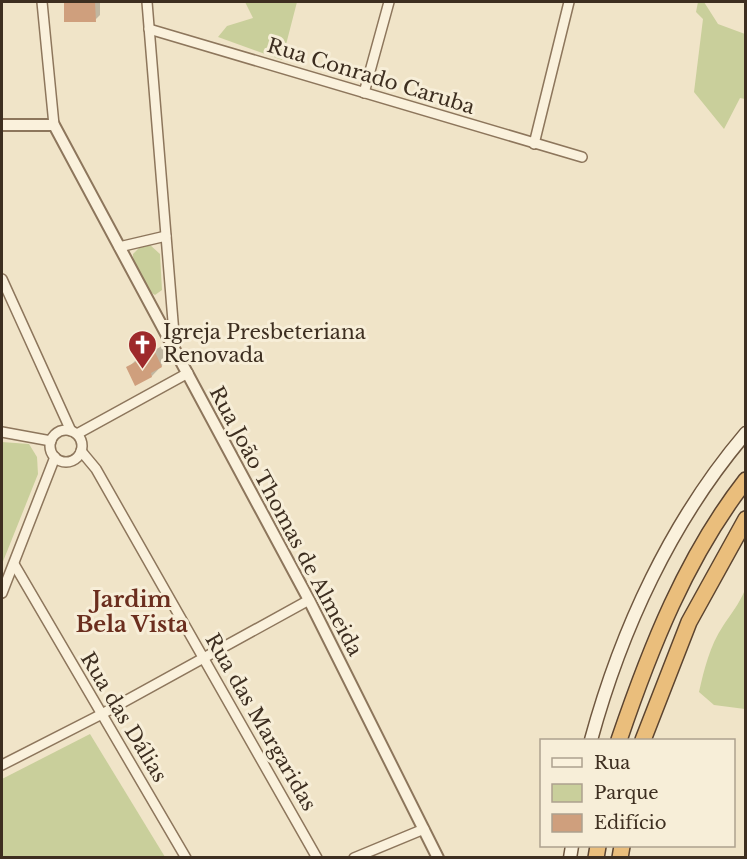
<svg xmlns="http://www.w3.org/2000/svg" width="747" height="859" font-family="'Libre Baskerville',serif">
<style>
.green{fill:#c9cf9b}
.shadow{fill:#0003}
.building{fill:#cf9f7d}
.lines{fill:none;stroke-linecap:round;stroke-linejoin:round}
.minor-casing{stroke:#8d765c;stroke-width:12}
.tertiary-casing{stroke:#8d765c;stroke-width:14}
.secondary-casing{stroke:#6f573f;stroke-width:15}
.trunk-casing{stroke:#5b4430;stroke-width:18}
.minor{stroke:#faf1dc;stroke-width:9}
.tertiary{stroke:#faf1dc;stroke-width:10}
.secondary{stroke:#faf1dc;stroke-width:12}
.trunk{stroke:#eabe7c;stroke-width:15}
.labels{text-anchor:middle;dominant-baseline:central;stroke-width:6;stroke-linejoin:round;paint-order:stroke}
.street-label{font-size:20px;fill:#3d2e20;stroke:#f7eed8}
.poi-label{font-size:20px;fill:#3d2e20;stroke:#f7eed8;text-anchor:start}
.quarter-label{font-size:22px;font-weight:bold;fill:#6b2e1e;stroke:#f7eed8}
</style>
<rect width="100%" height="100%" fill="#f0e4c8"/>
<!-- green -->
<g class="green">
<polygon points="245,2 297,2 282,60 218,37 227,26 253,18"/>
<polygon points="698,2 704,2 718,24 745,34 745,99 740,98 724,129 694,92 703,19 696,12"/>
<path d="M150,245L160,254L162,290L155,295C142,288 133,268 133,254L140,247Z"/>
<polygon points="2,442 29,444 37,457 38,474 2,564"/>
<path d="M745,590V709L714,705L699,692C704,670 710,645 723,626C731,614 739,604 745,590Z"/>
<polygon points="90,734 165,857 2,857 2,779"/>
</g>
<!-- shadow -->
<g class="shadow">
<polygon points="68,2 100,2 100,15 95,20 65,4"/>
<polygon points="162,346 169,358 152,376 128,368 135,361"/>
</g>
<!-- building -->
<g class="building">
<polygon points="95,2 96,22 64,22 64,3"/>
<polygon points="155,352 162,367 151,373 152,377 135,386 126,367"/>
</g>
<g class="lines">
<defs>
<g id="minor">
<polyline points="42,2 54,125"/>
<polyline points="147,2 175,346"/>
<polyline points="149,29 582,157"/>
<polyline points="364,93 389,2"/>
<polyline points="534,144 569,2"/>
<polyline points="119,247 166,236"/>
<polyline points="2,279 71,431"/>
<circle cx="66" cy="446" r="16"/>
<polyline points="2,432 51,441"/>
<polyline points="77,434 188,373"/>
<polyline points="81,451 96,469 317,858"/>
<polyline points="14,564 186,858"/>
<polyline points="2,593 55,457"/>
<polyline points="2,765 100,715 309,600"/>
<polyline points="354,858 424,829"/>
</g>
<polyline id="tertiary" points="2,125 54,125 309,600 438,858"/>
<g id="secondary">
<path d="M591,740C621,630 671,521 746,433"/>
<polyline points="570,858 572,846"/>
</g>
<g id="trunk">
<path d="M619,740C650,649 686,557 746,480"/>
<polyline points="643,740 689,622 746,519"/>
<polyline points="596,858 598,846"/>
<polyline points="620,858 622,846"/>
</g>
</defs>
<!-- minor casing -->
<use href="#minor" class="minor-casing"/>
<!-- tertiary casing -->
<use href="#tertiary" class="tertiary-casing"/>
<!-- secondary casing -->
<use href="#secondary" class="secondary-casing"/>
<!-- trunk casing -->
<use href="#trunk" class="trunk-casing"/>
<!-- minor -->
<use href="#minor" class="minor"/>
<!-- tertiary -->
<use href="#tertiary" class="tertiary"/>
<!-- secondary -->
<use href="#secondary" class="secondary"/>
<!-- trunk -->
<use href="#trunk" class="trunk"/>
</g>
<!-- icons -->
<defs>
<symbol id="church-pin" viewBox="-11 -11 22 30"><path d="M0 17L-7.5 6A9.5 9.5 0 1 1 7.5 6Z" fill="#9e2a2b" stroke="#f7eed8"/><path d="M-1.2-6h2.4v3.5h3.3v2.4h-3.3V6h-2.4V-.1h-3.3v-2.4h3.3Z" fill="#fff"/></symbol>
</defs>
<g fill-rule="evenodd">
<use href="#church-pin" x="126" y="328" width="33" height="45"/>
</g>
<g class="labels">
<!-- street labels -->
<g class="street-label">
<text transform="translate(371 76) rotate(17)">Rua Conrado Caruba</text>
<text transform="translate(286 521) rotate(62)">Rua João Thomas de Almeida</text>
<text transform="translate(124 717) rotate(59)">Rua das Dálias</text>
<text transform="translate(261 722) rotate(60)">Rua das Margaridas</text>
</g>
<!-- poi labels -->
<g class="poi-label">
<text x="163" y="332">Igreja Presbeteriana<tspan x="163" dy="23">Renovada</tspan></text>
</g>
<!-- quarter labels -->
<g class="quarter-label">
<text x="132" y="599">Jardim<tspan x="132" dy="25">Bela Vista</tspan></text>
</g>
</g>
<!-- border -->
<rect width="747" height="859" fill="none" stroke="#3d2e20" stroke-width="6"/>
<!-- legend -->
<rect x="540" y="739" width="195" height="108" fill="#f7eed8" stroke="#ada18e" stroke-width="1.5"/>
<rect x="552" y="758" width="30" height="9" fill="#faf1dc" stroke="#ada18e" stroke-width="1.5"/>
<text x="594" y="769" font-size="18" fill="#3d2e20">Rua</text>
<rect x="552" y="784" width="30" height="18" fill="#c9cf9b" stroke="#ada18e" stroke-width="1.5"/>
<text x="594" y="799" font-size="18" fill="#3d2e20">Parque</text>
<rect x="552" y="814" width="30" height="18" fill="#cf9f7d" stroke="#ada18e" stroke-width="1.5"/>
<text x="594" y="829" font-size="18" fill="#3d2e20">Edifício</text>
</svg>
